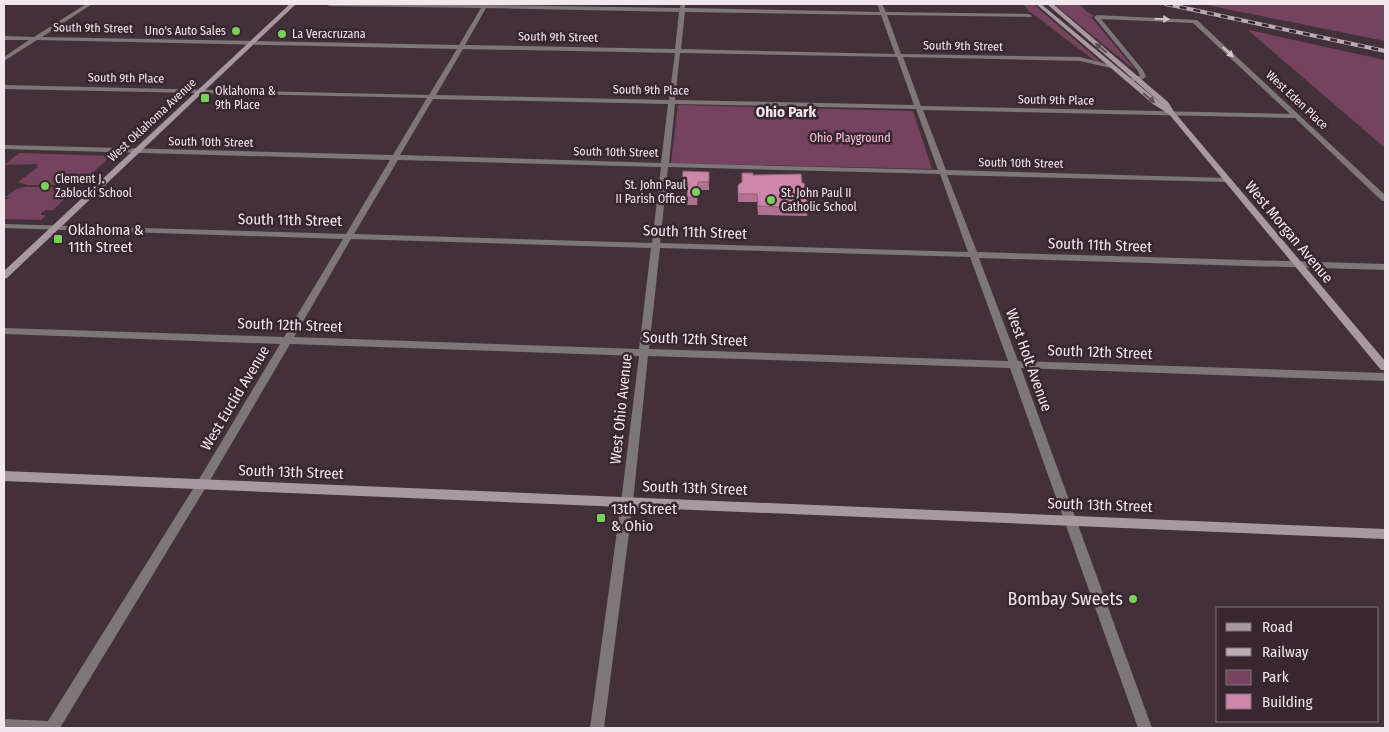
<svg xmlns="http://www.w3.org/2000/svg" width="1389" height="732" font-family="'Fira Sans Condensed',sans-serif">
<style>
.green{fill:#75435d}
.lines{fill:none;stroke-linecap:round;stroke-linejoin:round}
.street{fill:#7f767a;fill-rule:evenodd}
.secondary{fill:#a7999f;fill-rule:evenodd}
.rail-casing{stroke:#baacb3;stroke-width:4}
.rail{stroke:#38272f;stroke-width:2.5;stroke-dasharray:7;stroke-linecap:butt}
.wall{fill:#b17292}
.building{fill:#ce85aa;stroke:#905d77}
.oneway{fill:#d0c5ca}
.oneway2{fill:#5f4f56}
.poi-dot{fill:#78d259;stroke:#38272f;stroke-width:2}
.labels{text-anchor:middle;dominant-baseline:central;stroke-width:5;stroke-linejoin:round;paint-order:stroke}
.far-street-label{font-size:12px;fill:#f2e7ec;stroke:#38272f}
.far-poi-label{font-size:12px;fill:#f2e7ec;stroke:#38272f;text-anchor:start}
.far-park-label{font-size:12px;fill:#ffc2df;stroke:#38272f}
.far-quarter-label{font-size:15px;font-weight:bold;fill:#f2e7ec;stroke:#38272f}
.street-label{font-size:15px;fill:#f2e7ec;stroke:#38272f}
.poi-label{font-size:15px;fill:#f2e7ec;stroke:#38272f;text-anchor:start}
.near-poi-label{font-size:18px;fill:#f2e7ec;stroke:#38272f;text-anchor:end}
</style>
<rect width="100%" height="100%" fill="#43313a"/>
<!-- green -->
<g class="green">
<polygon points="1023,4 1033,4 1102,63 1095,61 1029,11"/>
<polygon points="1054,4 1080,4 1086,11 1094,16 1091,17 1136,71"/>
<polygon points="1202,4 1385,4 1385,41"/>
<polygon points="1249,30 1385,60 1385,148 1248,30"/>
<polygon points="678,105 913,111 932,169 671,163"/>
<polygon points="19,153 111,156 79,185 27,185 18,182 38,167 37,164 4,165"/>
<polygon points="25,187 77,187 53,210 46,210 41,213 41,215 46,215 41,220 4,219 4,200 10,198 6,197 16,189"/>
</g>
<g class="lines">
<!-- street -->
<path class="street" d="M86,4H92L42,37L459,45L481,8L329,6L327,4L483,5L488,4V5L680,8L681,4H685V8L880,12L877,4H882L886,12L1029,14L1032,16L1031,17L887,15L901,54L1080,57L1114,66L1111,68L1080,61L903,57L921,106L1290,114L1193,23L1101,19L1143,70L1146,77L1139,81H1125V79L1140,76L1138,71L1094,17L1097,15L1197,20L1385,195V201H1382L1295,118L923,110L946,170L1228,178L1232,180L1228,182L947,175L977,252L1385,264V270L979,258L1018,361L1385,373V381L1021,368L1152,728H1138L1010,368L648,356L633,502L604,728H590L621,502L639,356L290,344L206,487L60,728H4V719L48,721L198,481L280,344L4,334V328L284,337L343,239L4,228V224L346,234L390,160L4,149V145L393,155L427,98L4,89V85L429,95L457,49L37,40L4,61V57L29,40H4V36L34,37ZM486,8L679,12L675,49L465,45ZM685,12L881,15L895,54L681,49ZM463,49L675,53L669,100L436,95ZM680,53L897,57L914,105L675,100ZM433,99L668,104L661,163L400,155ZM675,104L916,109L938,170L669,163ZM398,160L661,167L652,243L354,234ZM668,167L940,174L968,252L660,243ZM351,239L651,248L639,349L294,337ZM660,248L970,257L1008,361L649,349Z"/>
<!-- secondary -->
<g class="secondary">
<polygon points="290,4 296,4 7,278 4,279 4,271"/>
<polygon points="1036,4 1041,4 1164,106 1047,4 1053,4 1168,102 1175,113 1385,361 1385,370 1381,370 1169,114 1153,104"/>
<polygon points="4,471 1385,529 1385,539 4,481"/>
</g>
<defs>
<polyline id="rail" points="1166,4 1385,51"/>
</defs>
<!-- rail casing -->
<use href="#rail" class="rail-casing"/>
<!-- rail -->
<use href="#rail" class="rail"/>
</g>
<!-- wall -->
<g class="wall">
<polygon points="709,172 709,190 698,190 697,205 687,205 687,191 682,191 682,183"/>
<polygon points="742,173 802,183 808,208 807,216 758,215 757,202 738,202 738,185 742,183"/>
</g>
<!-- building -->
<g class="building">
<polygon points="683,171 709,172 709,182 698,182 697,197 687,197 688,183 682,183"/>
<polygon points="742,173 753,173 753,175 801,174 802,183 804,183 808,208 758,206 757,194 738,194 738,185 742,182"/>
</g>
<!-- one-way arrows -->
<defs><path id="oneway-solid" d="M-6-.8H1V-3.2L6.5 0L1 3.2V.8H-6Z" transform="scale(1.25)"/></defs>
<g class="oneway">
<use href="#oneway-solid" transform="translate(1162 19) rotate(1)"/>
<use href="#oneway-solid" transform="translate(1228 52) rotate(43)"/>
</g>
<g class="oneway2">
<use href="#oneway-solid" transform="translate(1101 48) rotate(-140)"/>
<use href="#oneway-solid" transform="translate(1149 98) rotate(40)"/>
</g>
<!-- markers -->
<g class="poi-dot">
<circle cx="236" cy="31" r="5"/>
<circle cx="282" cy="34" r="5"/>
<rect x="200" y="93" width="10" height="10" rx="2.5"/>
<circle cx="45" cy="186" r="5"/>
<circle cx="696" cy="192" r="5"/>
<circle cx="771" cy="200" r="5"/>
<rect x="53" y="234" width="10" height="10" rx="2.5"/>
<rect x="596" y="513" width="10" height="10" rx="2.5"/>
<circle cx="1133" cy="599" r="5"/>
</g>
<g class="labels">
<!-- far-street labels -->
<g class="far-street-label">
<text transform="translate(93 28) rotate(1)">South 9th Street</text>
<text transform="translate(558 37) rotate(1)">South 9th Street</text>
<text transform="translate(963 46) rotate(1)">South 9th Street</text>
<text transform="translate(126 78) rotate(1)">South 9th Place</text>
<text transform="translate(651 90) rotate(1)">South 9th Place</text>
<text transform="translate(1056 100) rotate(1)">South 9th Place</text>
<text transform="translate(1297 100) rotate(43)">West Eden Place</text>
<text transform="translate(152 120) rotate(-43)">West Oklahoma Avenue</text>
<text transform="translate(211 142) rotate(1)">South 10th Street</text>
<text transform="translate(616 152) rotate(1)">South 10th Street</text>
<text transform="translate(1021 163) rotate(1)">South 10th Street</text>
</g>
<!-- far-poi labels -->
<g class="far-poi-label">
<text x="226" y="31" text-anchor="end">Uno's Auto Sales</text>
<text x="292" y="34">La Veracruzana</text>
<text x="215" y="91">Oklahoma &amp;<tspan x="215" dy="14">9th Place</tspan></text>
<text x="55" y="179">Clement J.<tspan x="55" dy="14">Zablocki School</tspan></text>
<text x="686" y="185" text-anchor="end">St. John Paul<tspan x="686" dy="14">II Parish Office</tspan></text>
<text x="781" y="193">St. John Paul II<tspan x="781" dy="14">Catholic School</tspan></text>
</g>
<!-- far-park labels -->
<g class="far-park-label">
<text x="850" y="138">Ohio Playground</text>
</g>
<!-- far-quarter labels -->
<g class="far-quarter-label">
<text x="786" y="112">Ohio Park</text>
</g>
<!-- street labels -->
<g class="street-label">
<text transform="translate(290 220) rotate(1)">South 11th Street</text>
<text transform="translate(695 232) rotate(2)">South 11th Street</text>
<text transform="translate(1289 232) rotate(50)">West Morgan Avenue</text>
<text transform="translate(1100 245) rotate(2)">South 11th Street</text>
<text transform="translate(290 325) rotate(2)">South 12th Street</text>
<text transform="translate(695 339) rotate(2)">South 12th Street</text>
<text transform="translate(1100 352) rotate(2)">South 12th Street</text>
<text transform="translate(1029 360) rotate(70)">West Holt Avenue</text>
<text transform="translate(235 398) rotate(-59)">West Euclid Avenue</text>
<text transform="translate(621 409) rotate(-84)">West Ohio Avenue</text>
<text transform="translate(291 472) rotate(2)">South 13th Street</text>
<text transform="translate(695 488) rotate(2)">South 13th Street</text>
<text transform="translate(1100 505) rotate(2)">South 13th Street</text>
</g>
<!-- poi labels -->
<g class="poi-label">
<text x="68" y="230">Oklahoma &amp;<tspan x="68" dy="17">11th Street</tspan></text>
<text x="611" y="509">13th Street<tspan x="611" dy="17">&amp; Ohio</tspan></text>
</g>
<!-- near-poi labels -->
<g class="near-poi-label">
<text x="1123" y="599">Bombay Sweets</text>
</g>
</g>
<!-- border -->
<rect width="1389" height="732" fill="none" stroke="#f2e7ec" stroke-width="10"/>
<!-- legend -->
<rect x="1216" y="607" width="162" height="115" fill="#38272f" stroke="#82747b"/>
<rect x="1226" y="623" width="25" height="8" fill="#a7999f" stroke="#82747b"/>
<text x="1262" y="632" font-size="15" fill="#f2e7ec">Road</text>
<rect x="1226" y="648" width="25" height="8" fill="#baacb3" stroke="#82747b"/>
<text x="1262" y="657" font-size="15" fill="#f2e7ec">Railway</text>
<rect x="1226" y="670" width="25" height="15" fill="#75435d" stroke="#82747b"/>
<text x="1262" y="682" font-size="15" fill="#f2e7ec">Park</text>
<rect x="1226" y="694" width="25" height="15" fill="#ce85aa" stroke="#82747b"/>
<text x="1262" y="707" font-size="15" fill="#f2e7ec">Building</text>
</svg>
